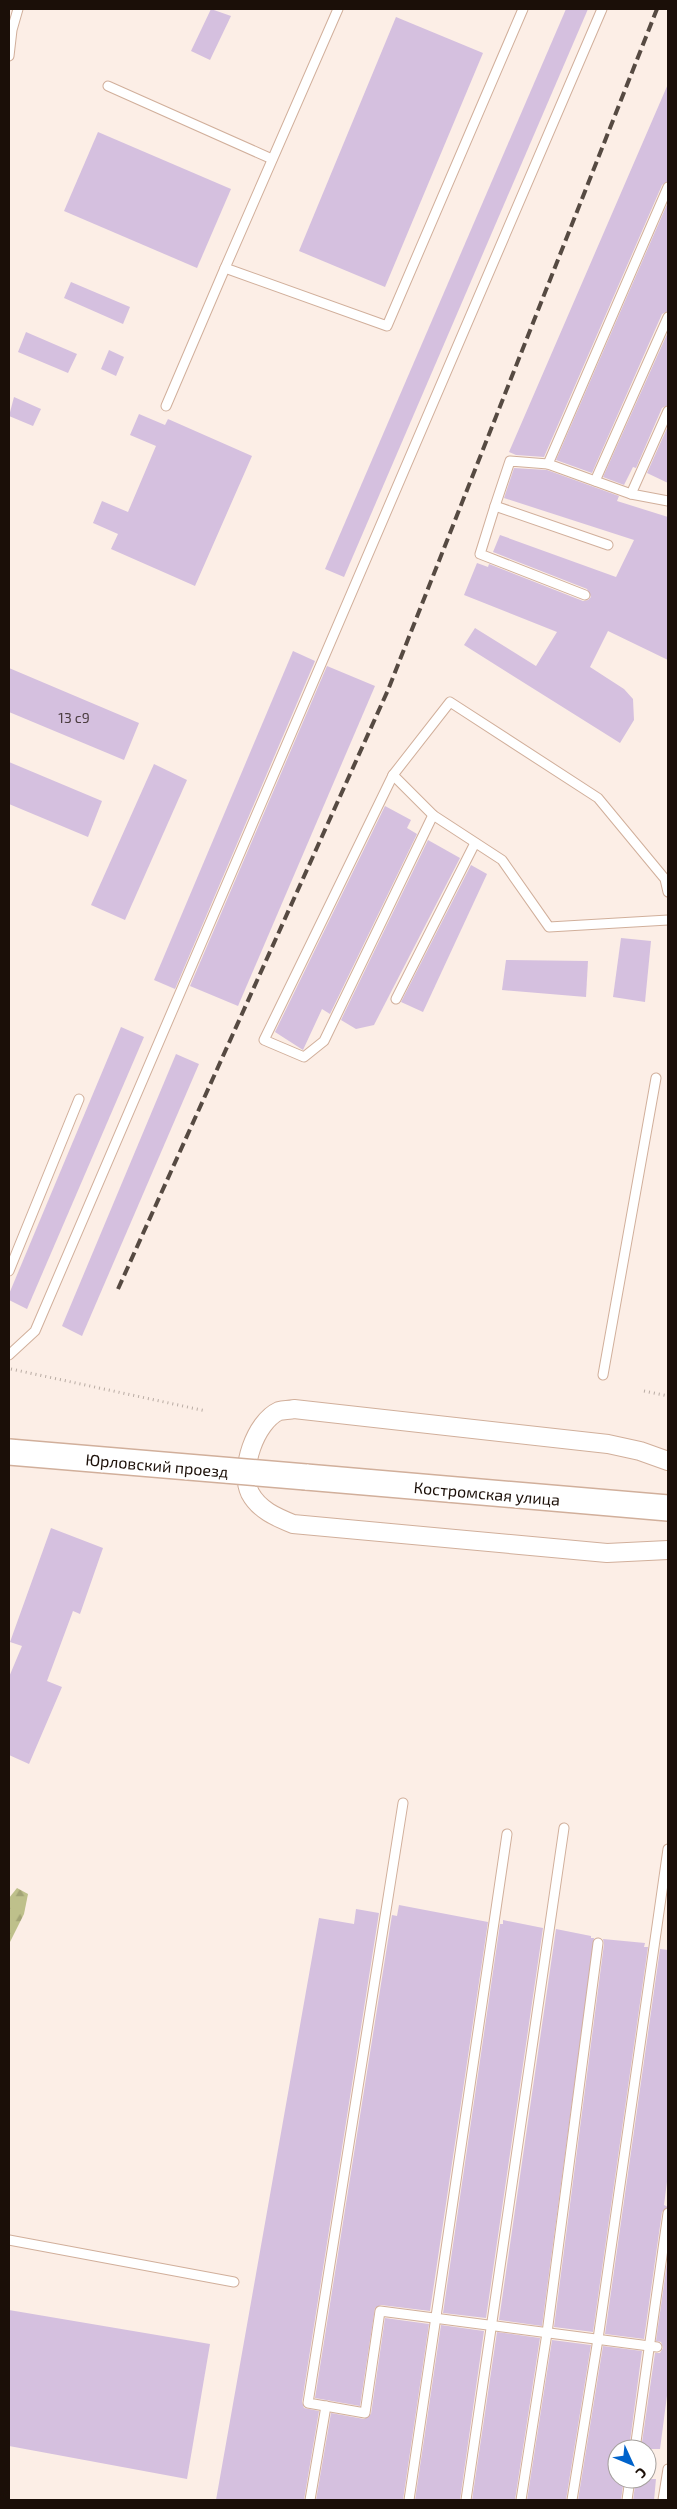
<svg xmlns="http://www.w3.org/2000/svg" width="677" height="2509" font-family="'Exo 2',sans-serif">
<style>
.forest{fill:url(#forest-firs)}
.building{fill:#d5c0df}
.lines{fill:none;stroke-linecap:round;stroke-linejoin:round}
.service-casing{stroke:#d1af9b;stroke-width:11}
.minor-casing{stroke:#d1af9b;stroke-width:20}
.secondary-casing{stroke:#d1af9b;stroke-width:28}
.path{stroke:#b8aba3;stroke-width:3;stroke-dasharray:1 4;stroke-linecap:butt}
.service{stroke:#fff;stroke-width:9}
.minor{stroke:#fff;stroke-width:18}
.secondary{stroke:#fff;stroke-width:25}
.rail{stroke:#564a42;stroke-width:4;stroke-dasharray:10 5;stroke-linecap:butt}
.secondary-bridge-casing{stroke:#d1af9b;stroke-width:28;stroke-linecap:butt}
.secondary-bridge{stroke:#fff;stroke-width:25}
.labels{text-anchor:middle;dominant-baseline:central;stroke-width:4.5;stroke-linejoin:round;paint-order:stroke}
.number-label{font-size:14px;fill:#4a3b3e}
.street-label{font-size:16px;fill:#1b0f08;stroke:#fff}
</style>
<defs>
<pattern id="forest-firs" width="22" height="20" patternUnits="userSpaceOnUse" patternTransform="scale(1.25)"><rect width="22" height="20" fill="#bec08b"/><path d="M5 1l3.5 6h-7zM16 11l3.5 6h-7z" fill="#a3a476"/></pattern>
</defs>
<rect width="100%" height="100%" fill="#fceee6"/>
<!-- forest -->
<polygon class="forest" points="17,1888 28,1894 24,1914 9,1944 9,1898"/>
<!-- building -->
<g class="building">
<polygon points="211,9 231,16 210,60 191,51"/>
<polygon points="566,9 588,9 344,577 325,569"/>
<polygon points="396,17 483,53 385,287 299,251"/>
<polygon points="668,84 668,181 662,185 544,457 516,455 509,452"/>
<polygon points="98,132 231,189 197,268 64,211"/>
<polygon points="668,202 668,311 662,314 592,473 556,460"/>
<polygon points="71,282 130,307 123,324 64,298"/>
<polygon points="26,332 77,354 68,373 18,352"/>
<polygon points="668,332 668,405 662,408 636,468 633,467 624,485 603,477"/>
<polygon points="109,350 124,357 116,376 101,369"/>
<polygon points="14,397 41,409 33,426 9,416"/>
<polygon points="139,414 165,425 168,419 252,456 195,586 111,549 118,534 93,523 102,501 128,512 156,446 130,435"/>
<polygon points="668,426 668,483 647,473"/>
<polygon points="514,468 547,470 619,496 617,501 668,517 668,660 608,631 590,667 624,689 633,699 634,720 620,743 464,645 475,628 536,666 557,632 464,595 477,563 488,567 489,564 583,601 588,600 591,597 587,589 493,552 500,535 616,577 634,540 504,498"/>
<polygon points="293,651 315,661 175,989 154,980"/>
<polygon points="327,666 375,686 238,1006 190,986"/>
<polygon points="9,668 139,723 124,760 9,712"/>
<polygon points="9,762 102,801 88,837 9,804"/>
<polygon points="154,764 187,780 125,920 91,905"/>
<polygon points="385,806 411,820 407,828 417,834 330,1014 322,1009 303,1050 275,1032"/>
<polygon points="428,840 460,858 374,1025 356,1029 341,1020"/>
<polygon points="471,865 487,874 423,1012 401,1002"/>
<polygon points="621,938 651,941 645,1002 613,997"/>
<polygon points="506,960 588,961 586,997 502,990"/>
<polygon points="121,1027 144,1037 27,1309 9,1300 9,1294"/>
<polygon points="176,1054 199,1064 82,1336 62,1326"/>
<polygon points="51,1528 103,1548 80,1614 73,1611 47,1681 62,1687 29,1764 9,1755 9,1677 22,1646 10,1642"/>
<polygon points="399,1905 488,1922 430,2311 381,2305 375,2308 360,2406 315,2398 392,1915 397,1916"/>
<polygon points="356,1909 379,1913 302,2402 304,2408 319,2411 304,2500 216,2500 319,1918 354,1924"/>
<polygon points="503,1920 543,1928 486,2318 443,2313 500,1924 503,1924"/>
<polygon points="556,1929 591,1936 591,1938 594,1938 542,2326 499,2320"/>
<polygon points="603,1939 645,1943 644,1947 648,1947 593,2332 554,2327 604,1944"/>
<polygon points="660,1949 668,1950 668,2174 664,2205 668,2207 662,2212 644,2339 605,2334"/>
<polygon points="668,2256 668,2388 660,2449 641,2449 655,2353 660,2353 663,2348 661,2342 656,2341"/>
<polygon points="9,2310 210,2344 187,2479 9,2446"/>
<polygon points="385,2318 429,2324 403,2500 316,2500 331,2413 364,2419 371,2414"/>
<polygon points="441,2325 484,2331 460,2500 415,2500"/>
<polygon points="497,2332 540,2338 515,2500 472,2500"/>
<polygon points="552,2340 591,2345 566,2500 527,2500"/>
<polygon points="603,2346 642,2351 629,2449 617,2449 617,2479 624,2479 621,2500 578,2500"/>
<polygon points="636,2479 656,2479 654,2500 633,2500"/>
</g>
<g class="lines">
<defs>
<g id="service">
<polyline points="338,9 225,268 387,326 523,9"/>
<polyline points="9,56 12,30 18,9"/>
<polyline points="108,86 272,159"/>
<polyline points="166,406 225,268"/>
<polyline points="668,411 631,494 668,501"/>
<polyline points="548,464 510,461 495,506 608,545"/>
<polyline points="595,481 668,317"/>
<polyline points="631,494 548,464 668,187"/>
<polyline points="495,506 480,554 585,595"/>
<polyline points="393,775 264,1040 304,1057 324,1041 433,815"/>
<polyline points="668,892 665,879 598,798 450,702 393,775 433,815 502,860 549,927 668,920"/>
<polyline points="396,999 475,843"/>
<polyline points="9,1271 79,1099"/>
<polyline points="9,1355 35,1331 602,9"/>
<polyline points="603,1375 656,1078"/>
<polyline points="403,1803 308,2403 365,2413 380,2311 657,2347"/>
<polyline points="9,2240 234,2282"/>
<polyline points="635,2449 668,2213"/>
<polyline points="310,2500 326,2406"/>
<polyline points="409,2500 507,1834"/>
<polyline points="466,2500 564,1828"/>
<polyline points="521,2500 547,2333 598,1943"/>
<polyline points="572,2500 598,2339 668,1849"/>
<polyline points="627,2500 630,2479"/>
<polyline points="663,2500 668,2469"/>
</g>
<path id="minor" d="M668,1461L640,1451L608,1444L294,1409C290,1410 284,1410 279,1411C255,1422 239,1470 250,1493C259,1510 276,1517 293,1524L607,1553L668,1550"/>
<polyline id="secondary" points="306,1477 668,1508"/>
</defs>
<!-- service casing -->
<use href="#service" class="service-casing"/>
<!-- minor casing -->
<use href="#minor" class="minor-casing"/>
<!-- secondary casing -->
<use href="#secondary" class="secondary-casing"/>
<!-- path -->
<g class="path">
<polyline points="11,1369 206,1411"/>
<polyline points="644,1391 668,1396"/>
</g>
<!-- service -->
<use href="#service" class="service"/>
<!-- minor -->
<use href="#minor" class="minor"/>
<!-- secondary -->
<use href="#secondary" class="secondary"/>
<!-- rail -->
<polyline class="rail" points="118,1289 388,690 657,9"/>
<defs>
<polyline id="secondary-bridge" points="9,1452 306,1477"/>
</defs>
<!-- secondary-bridge casing -->
<use href="#secondary-bridge" class="secondary-bridge-casing"/>
<!-- secondary-bridge -->
<use href="#secondary-bridge" class="secondary-bridge"/>
</g>
<g class="labels">
<!-- number labels -->
<g class="number-label">
<text x="74" y="717">13 с9</text>
</g>
<!-- street labels -->
<g class="street-label">
<text transform="translate(157 1465) rotate(5)">Юрловский проезд</text>
<text transform="translate(487 1493) rotate(5)">Костромская улица</text>
</g>
</g>
<!-- border -->
<rect width="677" height="2509" fill="none" stroke="#1b0f08" stroke-width="20"/>
<!-- north arrow -->
<g transform="translate(632 2464) rotate(134)"><circle r="24" fill="#ffffff" stroke="#a49f9c"/>
<path d="M0-4L9 19L0 12L-9 19Z" fill="#0063cb"/>
<text y="-8" font-size="14" font-weight="bold" text-anchor="middle" fill="#1b0f08">С</text>
</g>
</svg>
